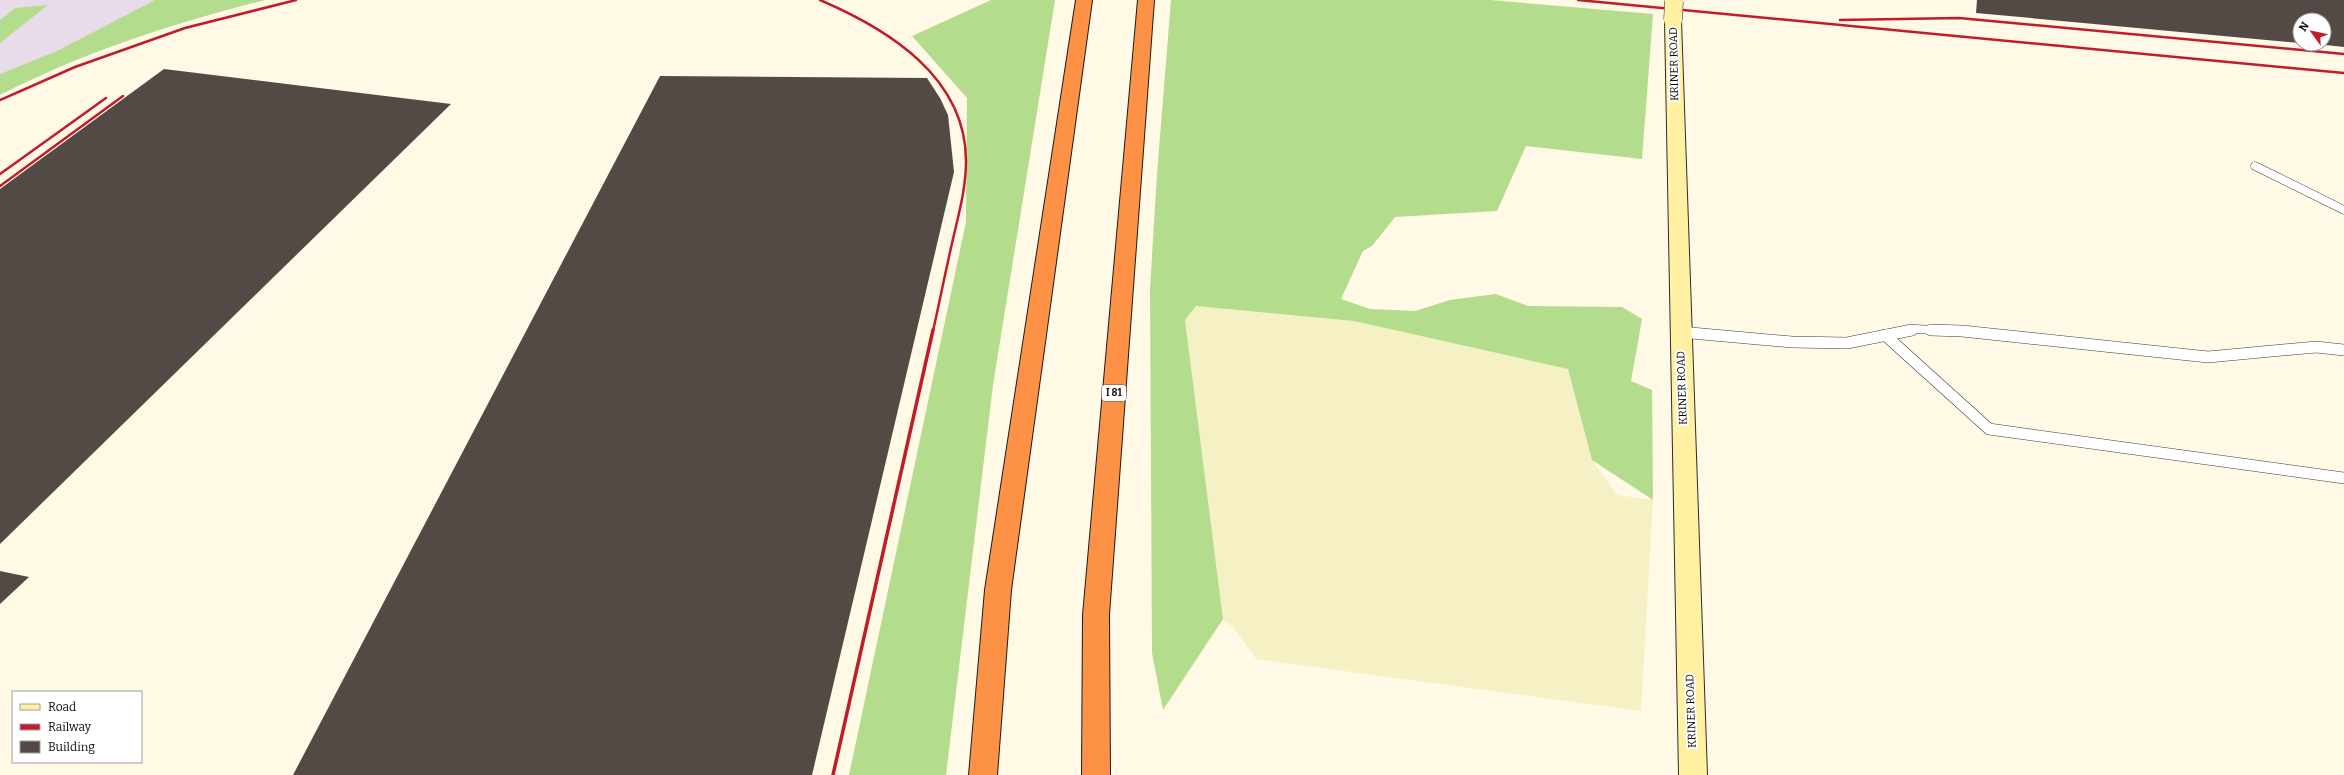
<svg xmlns="http://www.w3.org/2000/svg" width="2344" height="775" font-family="Bitter,serif">
<style>
.industrial{fill:#e8dcea}
.farmland{fill:#f6f0c5}
.forest{fill:#b4dc8d}
.building{fill:#534a45}
.lines{fill:none;stroke-linecap:round;stroke-linejoin:round}
.lane-far1-casing{stroke:#3d3d3d;stroke-width:9}
.lane-casing{stroke:#3d3d3d;stroke-width:12}
.secondary-casing{stroke:#2c2c2c;stroke-width:2}
.highway-casing{stroke:#1b1b1b;stroke-width:2}
.lane-far1{stroke:#fff;stroke-width:8}
.lane{stroke:#fff;stroke-width:11}
.secondary{fill:#fff1a1;fill-rule:evenodd}
.highway{fill:#fd9246;fill-rule:evenodd}
.rail-far1{stroke:#c01c2a;stroke-width:2.5}
.rail{stroke:#c01c2a;stroke-width:3.5}
.secondary-bridge-casing{stroke:#2c2c2c;stroke-width:19;stroke-linecap:butt}
.secondary-bridge{stroke:#fff1a1;stroke-width:18}
.labels{text-anchor:middle;dominant-baseline:central;stroke-width:4;stroke-linejoin:round;paint-order:stroke}
.shield{fill:#fff;stroke:#545454;stroke-width:1}
.shield-label{font-size:10px;font-weight:bold;fill:#0a0a0a}
.street-label{font-size:11px;fill:#0a0a0a;stroke:#fff}
</style>
<rect width="100%" height="100%" fill="#fff9e6"/>
<!-- industrial -->
<polygon class="industrial" points="0,0 193,0 0,76"/>
<!-- farmland -->
<polygon class="farmland" points="1196,305 1354,321 1568,369 1592,460 1617,495 1653,500 1641,711 1256,659 1234,628 1223,619 1185,320"/>
<!-- forest -->
<g class="forest">
<path d="M155,0H265C174,23 84,52 0,95V74L57,51Z"/>
<polygon points="991,0 1055,0 993,385 946,775 849,775 966,222 967,98 912,36"/>
<polygon points="1171,0 1490,0 1653,14 1642,159 1526,146 1497,211 1395,217 1372,246 1363,251 1341,299 1370,309 1415,311 1450,300 1496,294 1528,306 1622,307 1642,319 1631,381 1652,390 1653,500 1592,460 1568,369 1354,321 1196,306 1185,320 1223,619 1163,710 1152,653 1150,289 1157,174"/>
<polygon points="48,5 0,43 0,20 15,8"/>
</g>
<!-- building -->
<g class="building">
<polygon points="1977,0 2344,0 2344,47 2316,44 2324,44 2324,20 2300,20 2300,43 1976,13"/>
<polygon points="164,69 451,104 0,544 0,189"/>
<polygon points="660,76 927,78 940,98 948,115 954,172 812,775 293,775"/>
<polygon points="0,571 29,577 0,604"/>
</g>
<g class="lines">
<defs>
<g id="lane-far1">
<polyline points="2255,166 2344,210"/>
<polyline points="1907,331 1915,329 1954,331"/>
</g>
<g id="lane">
<polyline points="1931,330 1962,331 2208,357 2316,347 2344,350"/>
<polyline points="1680,332 1792,342 1847,343 1912,330"/>
<polyline points="1885,335 1989,429 2344,478"/>
</g>
<polygon id="secondary" points="1673,15 1679,17 1681,20 1707,775 1679,775 1665,20 1667,17"/>
<g id="highway">
<polygon points="1076,0 1092,0 1011,590 997,775 969,775 985,590"/>
<polygon points="1138,0 1154,0 1109,615 1110,775 1082,775 1083,615"/>
</g>
</defs>
<!-- lane-far1 casing -->
<use href="#lane-far1" class="lane-far1-casing"/>
<!-- lane casing -->
<use href="#lane" class="lane-casing"/>
<!-- secondary casing -->
<use href="#secondary" class="secondary-casing"/>
<!-- highway casing -->
<use href="#highway" class="highway-casing"/>
<!-- lane-far1 -->
<use href="#lane-far1" class="lane-far1"/>
<!-- lane -->
<use href="#lane" class="lane"/>
<!-- secondary -->
<use href="#secondary" class="secondary"/>
<!-- highway -->
<use href="#highway" class="highway"/>
<!-- rail-far1 -->
<g class="rail-far1">
<path d="M820,0C888,29 966,77 966,161C966,188 959,213 953,239C946,269 940,300 933,331"/>
<polyline points="1578,0 2344,73"/>
<polyline points="1840,20 1959,18 2344,54"/>
<polyline points="0,100 75,67 185,28 296,0"/>
<polyline points="0,174 106,98"/>
<polyline points="0,186 123,96"/>
</g>
<!-- rail -->
<polyline class="rail" points="833,775 933,330"/>
<defs>
<polyline id="secondary-bridge" points="1673,20 1674,1"/>
</defs>
<!-- secondary-bridge casing -->
<use href="#secondary-bridge" class="secondary-bridge-casing"/>
<!-- secondary-bridge -->
<use href="#secondary-bridge" class="secondary-bridge"/>
</g>
<g class="labels">
<!-- shield labels -->
<rect class="shield" x="1102" y="385" width="24" height="16" rx="3"/>
<g class="shield-label">
<text x="1114" y="393">I 81</text>
</g>
<!-- street labels -->
<g class="street-label">
<text transform="translate(1674 64) rotate(-91)">KRINER ROAD</text>
<text transform="translate(1682 388) rotate(-92)">KRINER ROAD</text>
<text transform="translate(1691 711) rotate(-92)">KRINER ROAD</text>
</g>
</g>
<!-- legend -->
<rect x="12" y="691" width="130" height="72" fill="#ffffff" stroke="#9d9d9d"/>
<rect x="20" y="704" width="20" height="6" fill="#fff1a1" stroke="#9d9d9d"/>
<text x="48" y="711" font-size="12" fill="#0a0a0a">Road</text>
<rect x="20" y="724" width="20" height="6" fill="#c01c2a" stroke="#9d9d9d"/>
<text x="48" y="731" font-size="12" fill="#0a0a0a">Railway</text>
<rect x="20" y="741" width="20" height="12" fill="#534a45" stroke="#9d9d9d"/>
<text x="48" y="751" font-size="12" fill="#0a0a0a">Building</text>
<!-- north arrow -->
<g transform="translate(2312 32) rotate(303)"><circle r="19" fill="#ffffff" stroke="#9d9d9d"/>
<path d="M0-3L7 15L0 10L-7 15Z" fill="#c01c2a"/>
<text y="-6" font-size="11" font-weight="bold" text-anchor="middle" fill="#0a0a0a">N</text>
</g>
</svg>
